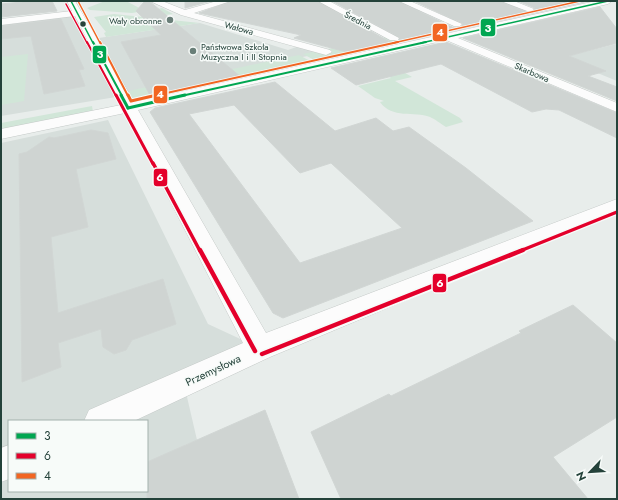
<svg xmlns="http://www.w3.org/2000/svg" width="618" height="500" font-family="Jost,sans-serif">
<style>
.built{fill:#d6dedb;fill-rule:evenodd}
.green{fill:#d1e6d8}
.building{fill:#cfd4d2;stroke:#d1d6d4;fill-rule:evenodd}
.lines{fill:none;stroke-linecap:round;stroke-linejoin:round}
.minor-casing{stroke:#c5cac8;stroke-width:1}
.minor{fill:#fcfcfc;fill-rule:evenodd}
.bus-1-far2-casing{stroke:#f7fbf9;stroke-width:3}
.bus-1-far1-casing{stroke:#f7fbf9;stroke-width:3.5}
.bus-1-casing{stroke:#f7fbf9;stroke-width:5}
.bus-2-far4-casing{stroke:#f7fbf9;stroke-width:3}
.bus-2-far3-casing{stroke:#f7fbf9;stroke-width:3.5}
.bus-2-far2-casing{stroke:#f7fbf9;stroke-width:5}
.bus-2-far1-casing{stroke:#f7fbf9;stroke-width:6}
.bus-2-casing{stroke:#f7fbf9;stroke-width:8}
.bus-3-far2-casing{stroke:#f7fbf9;stroke-width:3}
.bus-3-far1-casing{stroke:#f7fbf9;stroke-width:3.5}
.bus-3-casing{stroke:#f7fbf9;stroke-width:5}
.bus-1-far2{stroke:#00a651;stroke-width:1.5}
.bus-1-far1{stroke:#00a651;stroke-width:2}
.bus-1{stroke:#00a651;stroke-width:3}
.bus-2-far4{stroke:#e4002b;stroke-width:1.5}
.bus-2-far3{stroke:#e4002b;stroke-width:2}
.bus-2-far2{stroke:#e4002b;stroke-width:3}
.bus-2-far1{stroke:#e4002b;stroke-width:3.5}
.bus-2{stroke:#e4002b;stroke-width:4.5}
.bus-3-far2{stroke:#f26522;stroke-width:1.5}
.bus-3-far1{stroke:#f26522;stroke-width:2}
.bus-3{stroke:#f26522;stroke-width:3}
.poi-dot{fill:#697e78;stroke:#f7fbf9;stroke-width:1.5}
.bus-dot{fill:#24423a;stroke:#f7fbf9;stroke-width:1.5}
.labels{text-anchor:middle;dominant-baseline:central;stroke-width:3;stroke-linejoin:round;paint-order:stroke}
.far-poi-label{font-size:9px;fill:#24423a;stroke:#f7fbf9;text-anchor:end}
.far-street-label{font-size:9px;fill:#24423a;stroke:#f7fbf9}
.street-label{font-size:11px;fill:#24423a;stroke:#f7fbf9}
.line-badge{stroke:#f7fbf9;stroke-width:1.5}
.badge-label{font-size:11px;text-anchor:middle;font-weight:bold;fill:#fff}
</style>
<rect width="100%" height="100%" fill="#e8edeb"/>
<!-- built -->
<g class="built">
<polygon points="77,13 92,39 200,23 288,50 299,46 326,52 122,96 1,116 1,21"/>
<polygon points="617,33 617,81 561,58 616,44"/>
<path d="M108,120L208,324L260,348L184,384L197,440L185,445L196,499H1V143ZM9,421H147V491H9Z"/>
</g>
<!-- green -->
<g class="green">
<polygon points="105,1 126,1 145,11 145,12 162,8 173,14 165,15 141,13 144,11 132,13 90,10 87,8"/>
<polygon points="114,14 200,23 106,37 104,33 106,32 94,17"/>
<polygon points="427,29 439,34 316,61 303,54"/>
<polygon points="28,54 24,101 1,105 1,57"/>
<polygon points="299,55 312,62 133,101 128,91"/>
<path d="M380,58L412,77L395,81L460,118L463,122L446,127C441,124 435,119 430,117C414,111 392,119 380,102L384,101L375,98L358,86L391,78L372,66Z"/>
<polygon points="92,106 93,112 1,131 1,123"/>
</g>
<!-- building -->
<g class="building">
<polygon points="33,1 52,1 57,11 1,17 1,4"/>
<polygon points="145,1 149,1 241,77 151,97 121,42 161,35 136,11"/>
<polygon points="185,1 211,1 185,8"/>
<polygon points="232,1 317,1 390,42 398,42 400,38 332,1 398,1 454,28 460,28 463,24 414,1 500,1 529,13 535,8 518,1 589,1 350,53 294,38 301,35 199,13"/>
<polygon points="600,7 617,29 617,43 569,56 606,71 588,76 617,87 617,101 463,38"/>
<polygon points="61,19 84,69 79,70 85,86 44,94 31,36 1,39 1,26"/>
<polygon points="446,42 617,113 617,138 559,110 546,109 532,112 441,64 356,85 331,68"/>
<path d="M275,82L335,131L376,118L393,131L409,127L466,168L533,221L283,318L273,313L150,112L155,108ZM234,105L300,173L331,163L402,228L300,263L189,114Z"/>
<polygon points="91,130 108,133 116,159 76,169 88,227 51,237 58,313 163,279 176,324 132,340 126,350 114,354 103,347 101,329 58,343 61,367 22,382 19,154 27,152 49,137 54,138"/>
<polygon points="573,305 617,343 617,417 553,457 588,499 341,499 311,432 389,394 391,396 521,333 519,331"/>
<polygon points="265,410 299,499 147,499 147,462"/>
</g>
<g class="lines">
<defs>
<g id="minor">
<polygon points="67,1 75,1 134,102 596,1 612,1 608,4 458,38 617,103 617,112 446,40 138,110 266,333 617,199 617,212 270,357 134,421 84,421 89,410 243,343 125,113 1,139 1,129 121,105 75,16 1,25 1,19 72,11"/>
<polygon points="150,1 162,1 185,10 217,1 231,1 194,13 330,50 332,52 326,55 181,15"/>
<polygon points="318,1 329,1 399,38 398,40 390,40"/>
<polygon points="399,1 410,1 462,24 460,26 454,26"/>
<polygon points="501,1 514,1 534,9 530,12"/>
<polygon points="9,445 9,479 1,482 1,448"/>
</g>
</defs>
<!-- minor casing -->
<use href="#minor" class="minor-casing"/>
<!-- minor -->
<use href="#minor" class="minor"/>
<defs>
<g id="bus-1-far2">
<polyline points="71,1 93,43"/>
<polyline points="421,43 608,1"/>
</g>
<g id="bus-1-far1">
<polyline points="93,42 122,96"/>
<polyline points="181,96 426,42"/>
</g>
<g id="bus-1">
<polyline points="121,95 128,108"/>
<polyline points="128,108 185,95"/>
</g>
<polyline id="bus-2-far4" points="66,4 87,43"/>
<polyline id="bus-2-far3" points="87,42 116,96"/>
<polyline id="bus-2-far2" points="116,95 153,164"/>
<g id="bus-2-far1">
<polyline points="153,163 200,251"/>
<polyline points="520,251 617,212"/>
</g>
<g id="bus-2">
<polyline points="200,250 255,351"/>
<polyline points="262,354 523,250"/>
</g>
<g id="bus-3-far2">
<polyline points="78,1 100,43"/>
<polyline points="393,43 580,1"/>
</g>
<g id="bus-3-far1">
<polyline points="100,42 128,96"/>
<polyline points="153,96 398,42"/>
</g>
<polyline id="bus-3" points="128,95 131,101 157,95"/>
</defs>
<!-- bus-1-far2 casing -->
<use href="#bus-1-far2" class="bus-1-far2-casing"/>
<!-- bus-1-far1 casing -->
<use href="#bus-1-far1" class="bus-1-far1-casing"/>
<!-- bus-1 casing -->
<use href="#bus-1" class="bus-1-casing"/>
<!-- bus-2-far4 casing -->
<use href="#bus-2-far4" class="bus-2-far4-casing"/>
<!-- bus-2-far3 casing -->
<use href="#bus-2-far3" class="bus-2-far3-casing"/>
<!-- bus-2-far2 casing -->
<use href="#bus-2-far2" class="bus-2-far2-casing"/>
<!-- bus-2-far1 casing -->
<use href="#bus-2-far1" class="bus-2-far1-casing"/>
<!-- bus-2 casing -->
<use href="#bus-2" class="bus-2-casing"/>
<!-- bus-3-far2 casing -->
<use href="#bus-3-far2" class="bus-3-far2-casing"/>
<!-- bus-3-far1 casing -->
<use href="#bus-3-far1" class="bus-3-far1-casing"/>
<!-- bus-3 casing -->
<use href="#bus-3" class="bus-3-casing"/>
<!-- bus-1-far2 -->
<use href="#bus-1-far2" class="bus-1-far2"/>
<!-- bus-1-far1 -->
<use href="#bus-1-far1" class="bus-1-far1"/>
<!-- bus-1 -->
<use href="#bus-1" class="bus-1"/>
<!-- bus-2-far4 -->
<use href="#bus-2-far4" class="bus-2-far4"/>
<!-- bus-2-far3 -->
<use href="#bus-2-far3" class="bus-2-far3"/>
<!-- bus-2-far2 -->
<use href="#bus-2-far2" class="bus-2-far2"/>
<!-- bus-2-far1 -->
<use href="#bus-2-far1" class="bus-2-far1"/>
<!-- bus-2 -->
<use href="#bus-2" class="bus-2"/>
<!-- bus-3-far2 -->
<use href="#bus-3-far2" class="bus-3-far2"/>
<!-- bus-3-far1 -->
<use href="#bus-3-far1" class="bus-3-far1"/>
<!-- bus-3 -->
<use href="#bus-3" class="bus-3"/>
</g>
<!-- markers -->
<g class="poi-dot">
<circle cx="170" cy="20" r="4"/>
<circle cx="193" cy="51" r="4"/>
</g>
<circle class="bus-dot" cx="83" cy="24" r="3.5"/>
<g class="labels">
<!-- far-poi labels -->
<g class="far-poi-label">
<text x="162" y="20">Wały obronne</text>
<text x="201" y="46" text-anchor="start">Państwowa Szkoła<tspan x="201" dy="10">Muzyczna I i II Stopnia</tspan></text>
</g>
<!-- far-street labels -->
<g class="far-street-label">
<text transform="translate(358 20) rotate(27)">Średnia</text>
<text transform="translate(239 28) rotate(15)">Wałowa</text>
<text transform="translate(532 72) rotate(23)">Skarbowa</text>
</g>
<!-- street labels -->
<g class="street-label">
<text transform="translate(213 370) rotate(-25)">Przemysłowa</text>
</g>
</g>
<g class="line-badge">
<rect x="480" y="18" width="16" height="19" rx="4" fill="#00a651"/>
<rect x="432" y="23" width="16" height="19" rx="4" fill="#f26522"/>
<rect x="92" y="45" width="15" height="19" rx="4" fill="#00a651"/>
<rect x="153" y="85" width="15" height="19" rx="4" fill="#f26522"/>
<rect x="153" y="168" width="15" height="19" rx="4" fill="#e4002b"/>
<rect x="432" y="273" width="15" height="20" rx="4" fill="#e4002b"/>
</g>
<g class="badge-label">
<text x="488" y="32">3</text>
<text x="440" y="36">4</text>
<text x="100" y="58">3</text>
<text x="160" y="98">4</text>
<text x="160" y="181">6</text>
<text x="440" y="287">6</text>
</g>
<!-- border -->
<rect width="618" height="500" fill="none" stroke="#24423a" stroke-width="4"/>
<!-- legend -->
<rect x="8" y="420" width="140" height="72" fill="#f7fbf9" stroke="#a3b1ad"/>
<rect x="16" y="433" width="20" height="6" fill="#00a651" stroke="#a3b1ad"/>
<text x="44" y="440" font-size="12" fill="#24423a">3</text>
<rect x="16" y="453" width="20" height="6" fill="#e4002b" stroke="#a3b1ad"/>
<text x="44" y="460" font-size="12" fill="#24423a">6</text>
<rect x="16" y="473" width="20" height="6" fill="#f26522" stroke="#a3b1ad"/>
<text x="44" y="480" font-size="12" fill="#24423a">4</text>
<!-- north arrow -->
<g transform="translate(590 472) rotate(245)" stroke="#f7fbf9" stroke-width="3" paint-order="stroke">
<path d="M0-3L7 15L0 10L-7 15Z" fill="#24423a"/>
<text y="-6" font-size="11" font-weight="bold" text-anchor="middle" fill="#24423a">N</text>
</g>
</svg>
